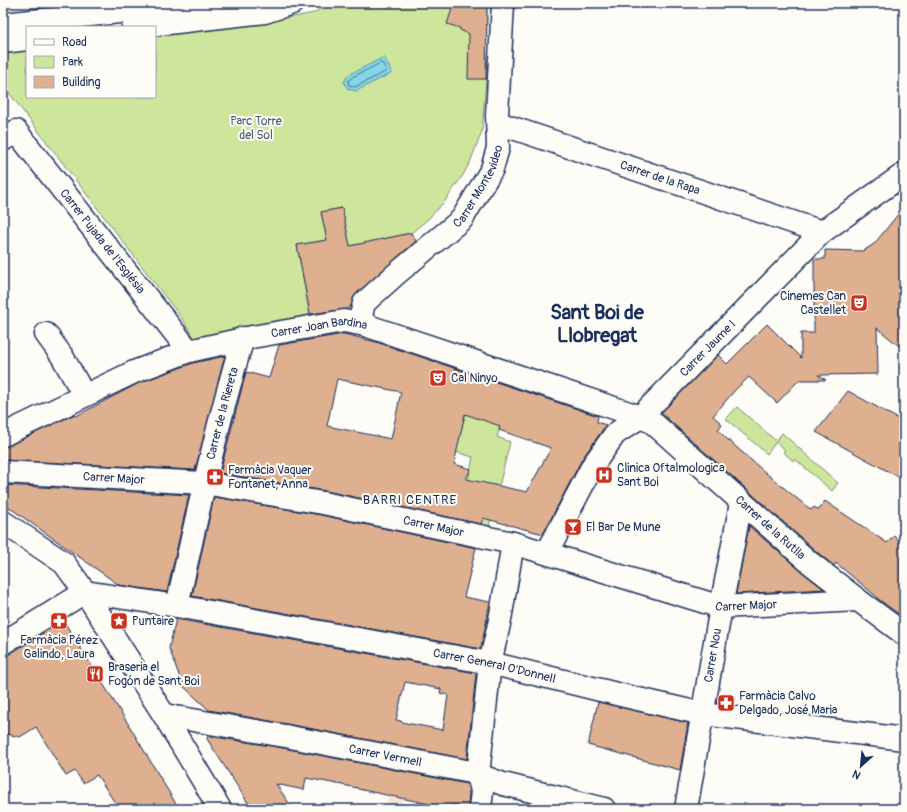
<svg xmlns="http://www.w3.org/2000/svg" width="907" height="812" font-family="Pangolin,sans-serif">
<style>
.built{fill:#f4e5d8}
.green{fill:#cee69b;stroke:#748a7c}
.water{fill:#86d4e5;stroke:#5b92af}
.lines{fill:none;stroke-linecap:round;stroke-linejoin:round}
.shore{stroke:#467194;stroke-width:1}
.building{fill:#deb08f;stroke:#1b2f5e;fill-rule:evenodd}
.minor-casing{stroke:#1b2f5e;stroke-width:25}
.minor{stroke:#fdfcf7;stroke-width:22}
.labels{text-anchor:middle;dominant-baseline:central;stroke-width:4;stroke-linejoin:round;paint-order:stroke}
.park-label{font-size:12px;fill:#485d6d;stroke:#fdfcf7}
.street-label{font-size:12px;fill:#1b2f5e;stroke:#fdfcf7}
.poi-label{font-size:12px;fill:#1b2f5e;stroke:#fdfcf7;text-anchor:start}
.neighbourhood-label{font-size:13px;letter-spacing:1px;fill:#1b2f5e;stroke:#fdfcf7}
.town-label{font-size:20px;font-weight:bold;fill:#1b2f5e;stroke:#fdfcf7}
</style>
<rect width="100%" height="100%" fill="#fdfcf7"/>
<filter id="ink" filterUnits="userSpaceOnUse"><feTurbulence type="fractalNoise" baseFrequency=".025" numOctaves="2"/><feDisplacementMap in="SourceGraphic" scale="8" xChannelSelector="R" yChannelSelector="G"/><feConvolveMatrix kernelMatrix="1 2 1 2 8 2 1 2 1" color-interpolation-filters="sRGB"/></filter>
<g filter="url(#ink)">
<!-- built -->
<polygon class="built" points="395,762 409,765 401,809 386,809"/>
<!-- green -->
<g class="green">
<polygon points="330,3 477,3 487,6 486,79 482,131 471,160 463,175 445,201 428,219 411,233 350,246 342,208 321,212 327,240 297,245 310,315 196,341 183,320 3,85 3,48 27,46 27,97 155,97 155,32 299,16 314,13"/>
<polygon points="479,375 512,386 497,437 510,442 488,530 459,524 473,457 456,452 461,428"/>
<polygon points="737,407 776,441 782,433 838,483 832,491 795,459 793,461 783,452 785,450 776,442 767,454 726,419"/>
<polygon points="424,768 440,771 433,809 417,809"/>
</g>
<!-- water -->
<polygon class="water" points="384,57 392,73 356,91 348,89 344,82 348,75"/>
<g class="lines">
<!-- shore -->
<polygon class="shore" points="381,63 383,64 386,70 385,72 355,87 349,85 348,81 351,78"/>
</g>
<!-- building -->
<g class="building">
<polygon points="454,3 477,3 487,6 486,79 468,79 469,34 460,30 460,28 447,24"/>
<polygon points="904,207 904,350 877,328 878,374 818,375 826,380 799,380 777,403 749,377 735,390 713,416 722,424 718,430 727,439 767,474 811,510 814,507 819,510 825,501 887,543 894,536 904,545 904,618 877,598 877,597 836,563 834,566 817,552 661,413 718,355 727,364 767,324 801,358 801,333 814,333 814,259 825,259 825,250 863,251 874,244"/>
<polygon points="342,208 350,246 411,233 416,241 356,294 351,306 347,309 310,314 297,245 327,240 321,212"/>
<path d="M344,334L376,342L598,416L597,422L606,425L582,459L543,534L483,518L481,524L326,491L220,473L246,372L269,378L279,345ZM337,379L401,392L391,439L327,426ZM465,414L500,426L499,430L551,448L527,492L466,479L471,469L454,464Z"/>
<polygon points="225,356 195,470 3,460 3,447 8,446 75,414 76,416 139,383 193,363"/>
<polygon points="848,391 904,422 904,480 816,432"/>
<polygon points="3,485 189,495 167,592 119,585 3,503"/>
<polygon points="214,497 321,515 476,548 464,597 490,602 481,649 192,596"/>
<polygon points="749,526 801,571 824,589 736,594"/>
<path d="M176,619L476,673L467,759L287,724L209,710L183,686L169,648ZM405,682L441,689L440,693L448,695L443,730L401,722V721L396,720Z"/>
<polygon points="63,620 127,722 179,809 119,809 97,775 83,783 75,771 66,776 36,727 20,737 3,733 3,655 10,654"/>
<polygon points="598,702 688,723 680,770 588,745"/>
<polygon points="208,736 283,748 467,784 469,792 468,808 452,805 451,809 433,809 434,805 358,789 358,788 306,778 304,790 276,784 293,809 252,809 207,739"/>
</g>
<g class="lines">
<defs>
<g id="minor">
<polyline points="3,24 207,3"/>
<polyline points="133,27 265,12 292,3"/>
<polyline points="3,42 27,39"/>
<path id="s1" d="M498,123L822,232"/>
<path id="s2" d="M3,140L16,131L189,351"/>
<path id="s3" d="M365,325L361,316L364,303L395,275L462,219L492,169L498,148L497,115L503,3"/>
<polyline points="46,334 62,356 84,395"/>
<path id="s4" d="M3,435L134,372L189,351L252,337L344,321L365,325L632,414L652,422L809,562L858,600L904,634"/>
<path id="s5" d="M3,472L204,483L323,503L513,543L721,607L858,600"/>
<polyline points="3,522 64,563 85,592 164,715 220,809"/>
<path id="s6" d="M547,553L593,465L615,434L640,417L822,232L904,174"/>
<path id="s7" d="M85,592L177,606L490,663L625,696L703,714L904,739"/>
<path id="s8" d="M177,606C197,516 216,427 243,338"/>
<polyline points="3,643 85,592"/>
<path id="s9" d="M164,715L285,736L471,772L503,784L604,809"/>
<polyline points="480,809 482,791 478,775 490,663 500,620 513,543"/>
<path id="s10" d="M686,809L721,607L741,503"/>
</g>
</defs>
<!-- minor casing -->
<use href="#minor" class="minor-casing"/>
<!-- minor -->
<use href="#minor" class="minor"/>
</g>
</g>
<!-- icons -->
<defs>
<symbol id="theatre-square" viewBox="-11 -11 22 22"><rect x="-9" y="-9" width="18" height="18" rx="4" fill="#c8321e" stroke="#fdfcf7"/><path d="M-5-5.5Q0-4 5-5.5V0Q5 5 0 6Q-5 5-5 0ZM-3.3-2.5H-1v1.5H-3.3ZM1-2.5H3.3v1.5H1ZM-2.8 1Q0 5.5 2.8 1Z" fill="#fff"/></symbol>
<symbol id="hospital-square" viewBox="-11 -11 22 22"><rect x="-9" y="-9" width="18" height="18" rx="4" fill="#c8321e" stroke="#fdfcf7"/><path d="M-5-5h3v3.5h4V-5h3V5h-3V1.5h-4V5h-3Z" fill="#fff"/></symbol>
<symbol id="pharmacy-square" viewBox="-11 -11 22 22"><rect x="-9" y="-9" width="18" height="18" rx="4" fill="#c8321e" stroke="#fdfcf7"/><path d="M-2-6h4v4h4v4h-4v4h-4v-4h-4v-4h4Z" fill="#fff"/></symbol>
<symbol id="bar-square" viewBox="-11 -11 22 22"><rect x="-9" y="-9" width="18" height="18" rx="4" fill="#c8321e" stroke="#fdfcf7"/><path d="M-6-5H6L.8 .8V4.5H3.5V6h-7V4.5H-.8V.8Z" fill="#fff"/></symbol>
<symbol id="sight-square" viewBox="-11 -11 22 22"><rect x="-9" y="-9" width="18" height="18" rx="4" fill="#c8321e" stroke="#fdfcf7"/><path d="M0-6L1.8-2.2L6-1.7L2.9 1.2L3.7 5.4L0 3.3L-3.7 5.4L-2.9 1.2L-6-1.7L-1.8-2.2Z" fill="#fff"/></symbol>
<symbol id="restaurant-square" viewBox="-11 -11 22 22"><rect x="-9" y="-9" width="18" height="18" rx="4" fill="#c8321e" stroke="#fdfcf7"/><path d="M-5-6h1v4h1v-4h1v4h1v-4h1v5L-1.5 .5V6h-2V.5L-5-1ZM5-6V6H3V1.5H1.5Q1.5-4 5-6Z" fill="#fff"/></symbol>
</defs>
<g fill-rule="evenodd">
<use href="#theatre-square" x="849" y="293" width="20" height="20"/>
<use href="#theatre-square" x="428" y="368" width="20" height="20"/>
<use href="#hospital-square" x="594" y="465" width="20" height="20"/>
<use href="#pharmacy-square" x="205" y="467" width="20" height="20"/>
<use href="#bar-square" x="563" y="517" width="20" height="20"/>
<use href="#pharmacy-square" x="49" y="611" width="20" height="20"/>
<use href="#sight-square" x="109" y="611" width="20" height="20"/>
<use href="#restaurant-square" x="85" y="664" width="20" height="20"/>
<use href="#pharmacy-square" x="716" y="693" width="20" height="20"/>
</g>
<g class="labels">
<!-- park labels -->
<g class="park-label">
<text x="256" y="121">Parc Torre<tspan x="256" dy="14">del Sol</tspan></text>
</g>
<!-- street labels -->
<g class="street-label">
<text stroke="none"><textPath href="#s1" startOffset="171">Carrer de la Rapa</textPath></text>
<text stroke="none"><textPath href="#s3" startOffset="189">Carrer Montevideo</textPath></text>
<text stroke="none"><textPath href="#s2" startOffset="156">Carrer Pujada de l'Església</textPath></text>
<text stroke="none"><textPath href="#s4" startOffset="337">Carrer Joan Bardina</textPath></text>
<text stroke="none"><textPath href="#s6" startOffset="264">Carrer Jaume I</textPath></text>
<text stroke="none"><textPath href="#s8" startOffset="198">Carrer de la Riereta</textPath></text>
<text stroke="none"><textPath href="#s5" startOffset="111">Carrer Major</textPath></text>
<text stroke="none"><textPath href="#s5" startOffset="435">Carrer Major</textPath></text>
<text stroke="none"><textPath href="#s4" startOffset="845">Carrer de la Rutlla</textPath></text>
<text stroke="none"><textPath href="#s5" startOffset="759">Carrer Major</textPath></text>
<text stroke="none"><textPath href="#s10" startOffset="156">Carrer Nou</textPath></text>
<text stroke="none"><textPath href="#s7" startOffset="416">Carrer General O'Donnell</textPath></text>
<text stroke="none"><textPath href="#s9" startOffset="225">Carrer Vermell</textPath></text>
</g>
<!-- poi labels -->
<g class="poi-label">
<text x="846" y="296" text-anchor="end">Cinemes Can<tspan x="846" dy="14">Castellet</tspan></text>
<text x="451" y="378">Cal Ninyo</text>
<text x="617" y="468">Clinica Oftalmologica<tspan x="617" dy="14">Sant Boi</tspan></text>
<text x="228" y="470">Farmàcia Vaquer<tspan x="228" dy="14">Fontanet, Anna</tspan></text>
<text x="586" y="527">El Bar De Mune</text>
<text x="132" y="621">Puntaire</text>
<text x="59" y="640" text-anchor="middle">Farmàcia Pérez<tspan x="59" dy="14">Galindo, Laura</tspan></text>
<text x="108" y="667">Braseria el<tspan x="108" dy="14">Fogón de Sant Boi</tspan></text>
<text x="739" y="696">Farmàcia Calvo<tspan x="739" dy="14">Delgado, José Maria</tspan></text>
</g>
<!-- neighbourhood labels -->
<g class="neighbourhood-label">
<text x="410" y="500">BARRI CENTRE</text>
</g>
<!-- town labels -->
<g class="town-label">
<text x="597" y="312">Sant Boi de<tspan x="597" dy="23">Llobregat</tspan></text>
</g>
</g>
<!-- margin -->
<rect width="907" height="812" fill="none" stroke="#fdfcf7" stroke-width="16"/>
<rect x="8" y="8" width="891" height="796" fill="none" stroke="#1b2f5e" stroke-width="1.5" filter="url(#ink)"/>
<!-- legend -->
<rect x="26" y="26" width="130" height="72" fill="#fdfcf7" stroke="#a3aaba"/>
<rect x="34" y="39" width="20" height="6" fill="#fdfcf7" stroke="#a3aaba"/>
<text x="62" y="46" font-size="12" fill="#1b2f5e">Road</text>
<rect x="34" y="56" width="20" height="12" fill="#cee69b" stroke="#a3aaba"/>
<text x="62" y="66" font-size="12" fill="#1b2f5e">Park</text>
<rect x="34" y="76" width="20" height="12" fill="#deb08f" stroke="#a3aaba"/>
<text x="62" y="86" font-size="12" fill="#1b2f5e">Building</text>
<!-- north arrow -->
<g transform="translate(861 766) rotate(207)" stroke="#fdfcf7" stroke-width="3" paint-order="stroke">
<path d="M0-3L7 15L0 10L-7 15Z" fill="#1b2f5e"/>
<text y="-6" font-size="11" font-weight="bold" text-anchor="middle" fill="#1b2f5e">N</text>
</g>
</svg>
